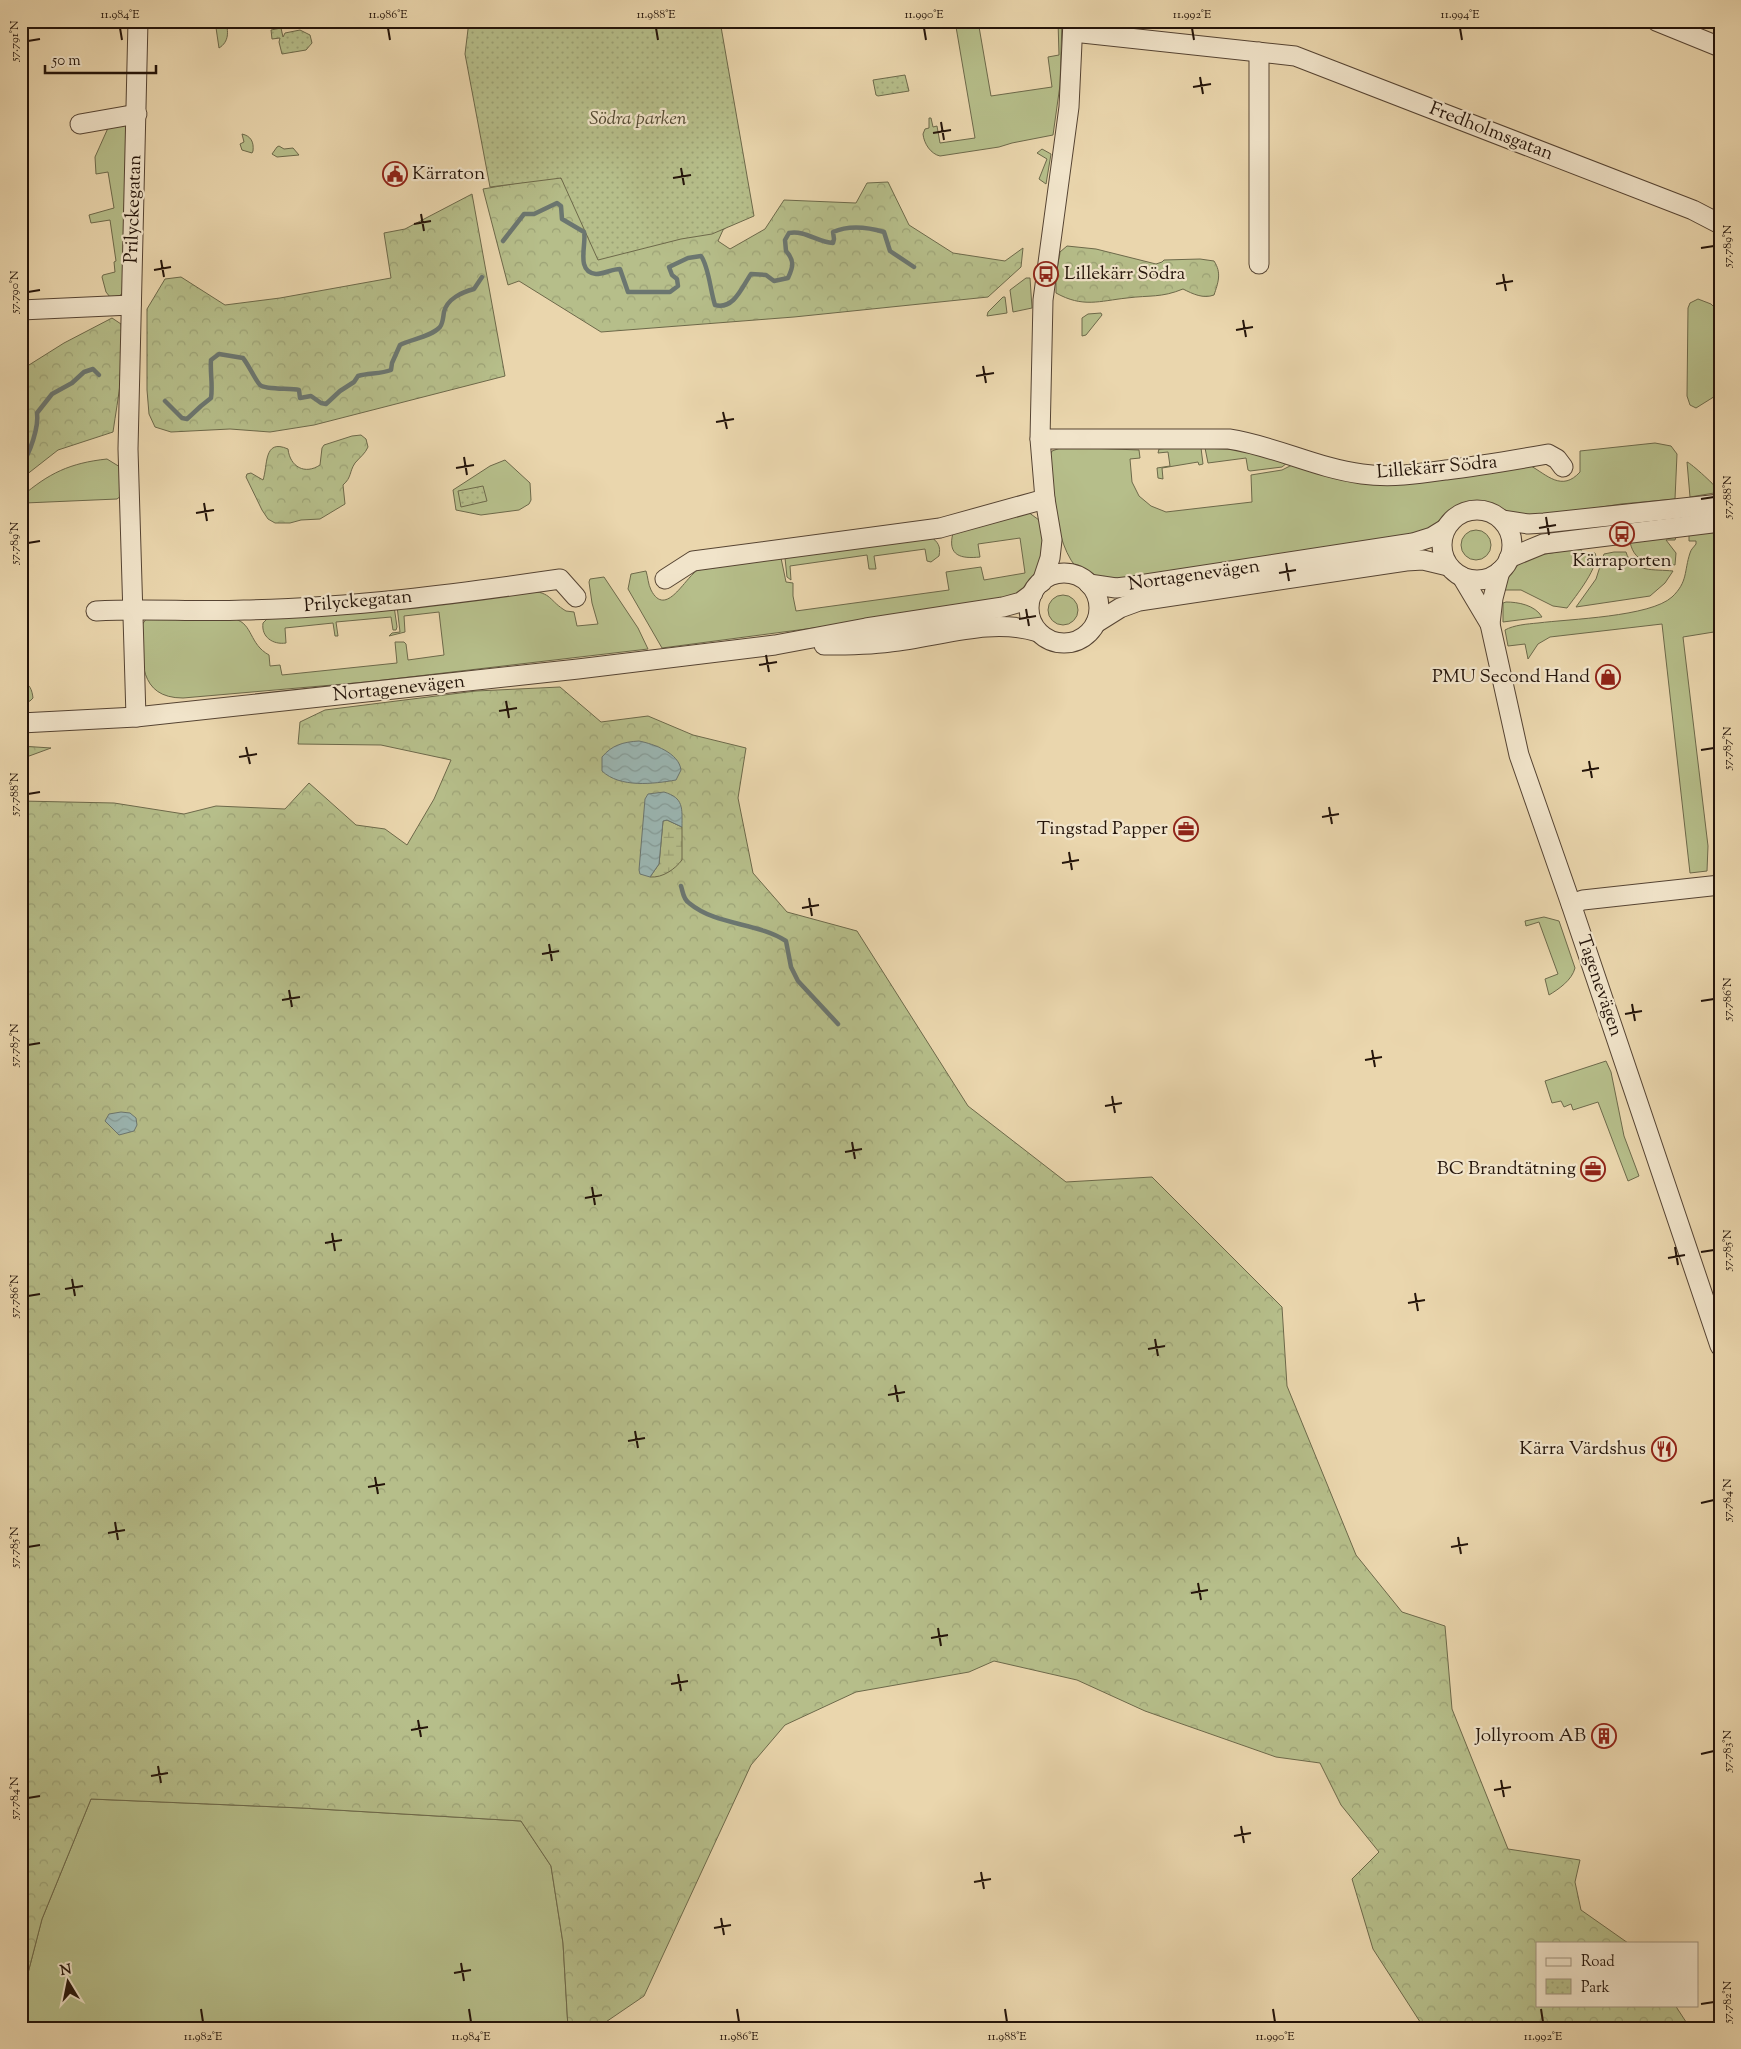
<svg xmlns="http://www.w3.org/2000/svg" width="1741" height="2049" font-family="'Sorts Mill Goudy',serif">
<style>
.grass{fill:#b6be8a;stroke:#6d694a}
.forest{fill:url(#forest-crowns);stroke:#6d694a}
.wetland{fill:url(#wetland-marsh);stroke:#6d694a}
.park{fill:url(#park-dots);stroke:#6d694a}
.water{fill:url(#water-waves);stroke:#6b7670}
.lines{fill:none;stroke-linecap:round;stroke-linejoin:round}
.stream{stroke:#6b7670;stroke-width:4.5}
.minor-casing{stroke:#564433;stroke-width:21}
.minor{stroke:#f1e4ca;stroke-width:19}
.ticks{fill:none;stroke:#24140a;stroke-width:2}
.labels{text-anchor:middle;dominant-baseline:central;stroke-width:4.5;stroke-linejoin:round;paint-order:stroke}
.park-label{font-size:19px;font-style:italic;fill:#504730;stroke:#f1e4ca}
.street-label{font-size:19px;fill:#24140a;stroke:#f1e4ca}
.poi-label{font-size:19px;fill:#24140a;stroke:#f1e4ca;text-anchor:end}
.neatline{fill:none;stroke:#24140a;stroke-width:2}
.ticks-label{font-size:12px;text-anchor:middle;fill:#24140a}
</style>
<defs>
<pattern id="forest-crowns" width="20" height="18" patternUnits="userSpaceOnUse" patternTransform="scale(1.25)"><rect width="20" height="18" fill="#b6be8a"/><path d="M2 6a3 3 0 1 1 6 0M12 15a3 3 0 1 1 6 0" fill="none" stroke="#9ca276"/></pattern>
<pattern id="wetland-marsh" width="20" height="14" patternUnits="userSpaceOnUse" patternTransform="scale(1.25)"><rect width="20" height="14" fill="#b6be8a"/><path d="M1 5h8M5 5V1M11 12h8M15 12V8" fill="none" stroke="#9ca276"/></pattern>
<pattern id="park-dots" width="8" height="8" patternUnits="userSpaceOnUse" patternTransform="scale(1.25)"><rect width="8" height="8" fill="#b6be8a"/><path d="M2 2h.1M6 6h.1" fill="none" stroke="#9ca276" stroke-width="1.8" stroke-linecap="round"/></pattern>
<pattern id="water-waves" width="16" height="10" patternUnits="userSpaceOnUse" patternTransform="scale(1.25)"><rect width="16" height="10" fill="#9bb7b4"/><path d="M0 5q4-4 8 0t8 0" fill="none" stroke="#859c99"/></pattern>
</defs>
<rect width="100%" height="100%" fill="#ead6ad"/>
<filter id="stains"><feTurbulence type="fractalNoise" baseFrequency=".004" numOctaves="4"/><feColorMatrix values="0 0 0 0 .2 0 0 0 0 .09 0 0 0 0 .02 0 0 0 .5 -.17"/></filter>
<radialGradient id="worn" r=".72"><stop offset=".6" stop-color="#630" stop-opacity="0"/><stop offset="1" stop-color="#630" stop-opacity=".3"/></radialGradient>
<!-- grass -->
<g class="grass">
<path d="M215,21H225C229,31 229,42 219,48Z"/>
<path d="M955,21H978L991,96L1052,87L1048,57L1059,55L1058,21H1062L1060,85L1053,135L1012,143L999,147L940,156C931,154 924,144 923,134L925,129L929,128V118H931L933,127L937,126L940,143L975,138Z"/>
<polygon points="125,125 127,127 123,293 119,296 110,297 106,292 102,277 103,275 115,272 114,262 116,261 110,220 91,223 89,215 114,208 108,172 96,174 95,157 108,128"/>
<path d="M242,134C251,136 254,142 253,151L252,153L242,150L240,144L244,142Z"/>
<polygon points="279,146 284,149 293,148 299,155 277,157 272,154 277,147"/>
<polygon points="1042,149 1051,154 1046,184 1039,179 1047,159 1037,153"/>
<polygon points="1026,278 1030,278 1032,308 1013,312 1010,290"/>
<polygon points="1003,297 1005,297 1007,313 987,316 988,312"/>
<polygon points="1698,299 1711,304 1720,313 1720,393 1696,408 1690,405 1687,396 1688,308 1690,303"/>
<polygon points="1101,313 1102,315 1086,335 1082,336 1082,318 1088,314"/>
<path d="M1655,443L1671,446L1677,454L1675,499L1621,504L1531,518L1502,512L1486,504L1471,503L1456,508L1439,524L1420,533L1126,582C1117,581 1104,583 1095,580C1054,568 1053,489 1050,455L1052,451L1063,447L1139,450L1140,458L1130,459L1132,482L1139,496L1151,506L1166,512L1252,502L1251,475L1282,470L1292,465L1336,478L1531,466C1547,475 1562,492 1580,472V451Z"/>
<polygon points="1170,448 1201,448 1203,464 1199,465 1198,462 1162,468 1163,479 1158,478 1157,468 1170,466 1168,452 1158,453 1159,449"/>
<polygon points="1205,448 1243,450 1287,463 1282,467 1250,471 1248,470 1246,458 1208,463"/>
<path d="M107,459L120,467L122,495L117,499L25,503L21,501V497C49,473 70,463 107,459Z"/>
<polygon points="505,460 530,483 531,500 529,504 519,510 481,515 456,510 453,490 490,466"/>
<path d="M1687,462C1691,463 1718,488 1720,492L1690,497Z"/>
<path d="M1028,512L1039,520C1041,528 1045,540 1044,548C1043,565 1032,585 1019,596L821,627L662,648L628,589L631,574L646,571C648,577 648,584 651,590C666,619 685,577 698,570L781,558L786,582L793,583V596L796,611L949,590L946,572L981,567L984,580L1025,573L1020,538L978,544L980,557C961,559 947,556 953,533Z"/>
<path d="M1720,529V631L1683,637L1708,846L1707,871L1690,873L1662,624L1550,637L1538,644L1528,659L1525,644L1508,646L1505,630C1514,625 1527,624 1538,623C1569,619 1650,617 1672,597C1688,582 1684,571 1690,553C1691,549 1694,547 1696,544V541H1689V533Z"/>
<circle cx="1476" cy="545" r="15"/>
<path d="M930,536C938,542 941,546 939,556L931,562L927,561L925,549L874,556L876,569H869L867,555L790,566L791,580L787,577L785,558Z"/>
<path d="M1676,537L1675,540H1666L1676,553L1675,565C1654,562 1635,566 1630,542Z"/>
<path d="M1580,548L1583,554L1595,553C1601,565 1575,597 1567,608L1553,606L1521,590H1500L1511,569L1528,557Z"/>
<path d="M1614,552H1626C1632,573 1655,569 1673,571L1665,583L1650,596L1576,607L1596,579L1604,554Z"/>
<path d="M604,577L638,628L648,649L367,682L183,698C138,698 142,659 141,626L147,618L235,619C253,624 249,644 269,655L270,666L280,665L282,675L397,663L395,642H404L406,644L408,660L444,655L439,612L404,616L405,632L389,636L392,633L400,632L397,606L529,591C552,592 549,601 566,611L574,612L577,626L598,624L592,603L589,582L590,579Z"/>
<circle cx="1063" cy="610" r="15"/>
<path d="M1506,602C1518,602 1535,605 1542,617L1503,622V603Z"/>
<path d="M394,606L397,627L396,630H393L391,617L336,622L338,636H335L333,623L285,628L286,643C273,645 261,637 263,623L267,619Z"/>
<path d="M1544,917L1559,921L1575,968C1572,980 1559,989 1549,995L1545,979L1558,974L1539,922L1526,926L1525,921Z"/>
<polygon points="1606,1061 1611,1072 1624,1136 1639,1176 1628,1181 1598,1102 1573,1110 1571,1104 1564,1107 1561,1101 1552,1103 1545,1081"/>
<polygon points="91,1799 302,1808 521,1821 551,1866 563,1943 568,2028 21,2028 21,2000 42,1919"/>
</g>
<!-- forest -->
<g class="forest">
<polygon points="558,176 568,185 747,210 723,230 718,241 730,249 765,229 784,200 856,203 867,183 888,182 909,225 953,253 1005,261 1023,248 1021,267 988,297 794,317 601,332 519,281 508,285 483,189"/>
<polygon points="472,194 505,376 314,425 270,432 230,429 171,432 155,427 149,414 147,390 147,309 165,279 181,277 225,305 280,298 391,278 384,233 405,229"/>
<path d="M1067,246L1096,249L1156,264L1162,262L1164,260L1200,259L1214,261C1222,273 1218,283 1214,295C1203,299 1193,294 1183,289C1161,298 1150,295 1127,298C1099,301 1083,308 1056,293V275L1060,252Z"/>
<path d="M112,318L121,324C126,359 118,397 113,432L58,450L21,479V370L64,343Z"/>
<path d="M361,435L366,439L368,447C365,454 360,457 355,463C349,472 352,477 343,485L345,504L320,519L301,520L290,523H275L268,519L262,510L246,477L247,474L251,473L263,480C268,466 263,438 288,449C290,467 305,475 320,465L322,448L324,445L352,436Z"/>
<path d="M21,682C30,683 32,690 33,698L30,701L21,703Z"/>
<polygon points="560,687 601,722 648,716 693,735 746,748 738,798 753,873 787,912 857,931 968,1106 1066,1182 1152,1177 1282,1307 1287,1386 1356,1555 1402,1612 1445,1626 1452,1709 1508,1849 1580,1860 1575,1882 1581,1910 1628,1943 1537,1943 1537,2005 1675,2005 1690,2028 1424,2028 1373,1949 1352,1879 1379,1852 1341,1805 1320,1763 1276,1757 1145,1711 1077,1680 994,1661 969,1672 856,1692 785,1725 751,1765 644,1996 597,2028 568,2028 563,1943 551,1866 521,1821 302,1808 91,1799 42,1919 21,2000 21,801 114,803 184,814 216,806 285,809 309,783 356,825 385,829 407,845 434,799 451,760 381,745 298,744 300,722 325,710 476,691"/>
<polygon points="21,746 51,748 21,759"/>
</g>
<!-- wetland -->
<path class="wetland" d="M667,820L682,827V860C675,869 663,878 650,877L659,864L663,821Z"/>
<!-- park -->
<g class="park">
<polygon points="469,21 720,21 754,216 712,234 681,239 598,260 561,178 490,187 465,54"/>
<polygon points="281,28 283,37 285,33 300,30 310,35 312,43 306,50 282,54 279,42 280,38 272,39 271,30"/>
<polygon points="905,75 909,91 878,96 876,95 873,80"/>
<polygon points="483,486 487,501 461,507 458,491"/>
</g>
<!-- water -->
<g class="water">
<path d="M639,741C654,744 679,753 681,770L676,780C653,784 620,788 602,771V757C612,745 623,742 639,741Z"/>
<path d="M664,792C684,798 682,808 682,827L667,820L663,821L659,864L650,877L640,874L639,870L645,799L648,794Z"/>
<polygon points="121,1112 130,1113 136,1118 137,1125 134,1131 119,1135 105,1121 109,1114"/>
</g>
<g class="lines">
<!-- stream -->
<g class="stream">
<path d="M503,241L524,214H534L557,203L561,206L562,219L584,232C587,243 575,272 596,274C604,274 612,269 620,269L628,292H670L678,286L677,279L672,275L669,267L688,258L701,256C709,267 710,290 715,305C734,310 742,287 751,274L766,275L774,281L788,278C793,267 795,261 786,251L785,240L789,233C805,230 817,242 833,243L834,239L833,232C849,225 867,227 884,232L890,251L914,267"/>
<path d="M165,401L182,418L187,419L201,406L211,398C213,385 210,373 211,360L219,354L243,358C248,364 256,381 260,385C266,390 290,388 299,390L300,398L311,396L321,403L326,404L340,391L354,382L358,376C369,373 381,374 391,370L392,363L400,345C411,339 431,337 440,327C443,323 443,318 444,312C447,299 462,292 474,289L482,277"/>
<path d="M21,464C30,455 39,426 37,413L52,394L72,383L84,372L93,369L99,375"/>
<path d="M681,886C683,892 683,899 689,903C717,926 756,922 786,941L791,967L798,981L838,1024"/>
</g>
<defs>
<g id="minor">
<polyline points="1656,21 1720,47"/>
<polyline points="1073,32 1295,56 1693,210 1720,224"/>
<polyline points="1259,52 1259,264"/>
<polyline points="80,124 137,114"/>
<polyline points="21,310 131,305"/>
<path d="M1040,439H1229C1275,446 1316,468 1362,474C1391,478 1418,474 1446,470C1480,466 1514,460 1548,454L1557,459L1563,467"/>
<circle cx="1477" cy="545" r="35"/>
<polyline points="1502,520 1528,524 1544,523 1720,504"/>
<polyline points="1509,558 1543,544 1720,522"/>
<circle cx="1064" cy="608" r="35"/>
<polyline points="1462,577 1490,624 1519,755 1571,904 1720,1346"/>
<polyline points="665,579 693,561 940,528 1045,499"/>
<polyline points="1042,582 1050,558 1052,540 1045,499 1040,439 1043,300 1069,107 1073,21"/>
<polyline points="1089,584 1116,588 1133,586 1413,543 1432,537 1445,529"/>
<path d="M96,611C145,608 195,612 244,610C349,608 456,594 560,579L576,597"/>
<polyline points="1096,623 1120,608 1139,601 1406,561 1423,560 1448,566"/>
<polyline points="1490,624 1493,598 1500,571"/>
<path d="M824,645C846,645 868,645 890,642C939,637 990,617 1038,632"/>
<polyline points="136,717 128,449 138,21"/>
<polyline points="21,723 136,717 578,669 775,645 866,628 1003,607 1021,602 1033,593"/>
<polyline points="1571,904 1583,900 1720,885"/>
</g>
</defs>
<!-- minor casing -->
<use href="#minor" class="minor-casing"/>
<!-- minor -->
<use href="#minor" class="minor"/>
</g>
<!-- ticks -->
<path class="ticks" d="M120,28L122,40M388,28L390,40M656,28L658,40M924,28L926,40M1192,28L1194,40M1460,28L1462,40M28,41L40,39M1200,77L1203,94M1193,87L1211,84M941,122L944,140M933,133L951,130M681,168L684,185M673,178L691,175M421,214L424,231M414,224L431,221M1701,248L1714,246M161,260L164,277M154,270L171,267M1503,274L1506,291M1496,284L1513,281M28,292L40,290M1243,320L1246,337M1236,330L1253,327M983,366L986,383M976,376L994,373M723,412L727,429M716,422L734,419M464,457L467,475M456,468L474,465M1701,499L1714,497M204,503L207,521M196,513L214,510M1546,517L1549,535M1539,528L1556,525M28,543L40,541M1286,563L1289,581M1279,573L1296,570M1026,609L1029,626M1019,619L1036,616M766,655L769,672M759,665L777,662M506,701L509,718M499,711L517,708M246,747L250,764M1701,750L1714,748M239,757L257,754M1589,761L1592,778M1582,771L1599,768M28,794L40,792M1329,807L1332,824M1322,817L1339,814M1069,852L1072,870M1062,863L1079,860M809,898L812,916M802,908L819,905M549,944L552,961M542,954L559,951M289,990L292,1007M282,1000L300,997M1701,1001L1714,999M1632,1004L1635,1021M1625,1014L1642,1011M28,1045L40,1043M1372,1050L1375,1067M1365,1060L1382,1057M1112,1096L1115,1113M1105,1106L1122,1103M852,1142L855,1159M845,1152L862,1149M592,1187L595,1205M585,1198L602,1195M332,1233L335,1251M325,1243L342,1240M1675,1247L1678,1265M1701,1252L1714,1250M1668,1258L1685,1255M72,1279L75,1296M65,1289L83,1286M1415,1293L1418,1311M28,1296L40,1294M1408,1303L1425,1300M1155,1339L1158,1356M1148,1349L1165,1346M895,1385L898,1402M888,1395L905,1392M635,1431L638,1448M628,1441L645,1438M375,1477L378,1494M368,1487L385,1484M1701,1503L1714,1500M115,1522L118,1540M108,1533L125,1530M1458,1537L1461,1554M28,1547L40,1545M1451,1547L1468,1544M1198,1583L1201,1600M1191,1593L1208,1590M938,1628L941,1646M931,1638L948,1635M678,1674L681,1691M671,1684L688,1681M418,1720L421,1737M411,1730L428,1727M1701,1754L1714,1751M158,1766L161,1783M151,1776L168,1773M1501,1780L1504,1797M1494,1790L1511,1787M28,1798L40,1796M1241,1826L1244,1843M1234,1836L1251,1833M981,1872L984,1889M974,1882L991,1879M721,1918L724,1935M714,1928L731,1925M461,1963L464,1981M454,1973L471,1970M1701,2004L1714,2002M201,2009L203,2022M469,2009L471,2022M737,2009L739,2022M1005,2009L1007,2022M1273,2009L1275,2022M1541,2009L1543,2022"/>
<!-- icons -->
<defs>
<symbol id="civic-ring" viewBox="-11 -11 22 22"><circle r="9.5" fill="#f1e4ca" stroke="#8f2418" stroke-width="1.5"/><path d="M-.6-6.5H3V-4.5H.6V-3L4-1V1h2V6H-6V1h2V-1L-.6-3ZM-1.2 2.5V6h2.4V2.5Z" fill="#8f2418"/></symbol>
<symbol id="bus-ring" viewBox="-11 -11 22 22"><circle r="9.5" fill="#f1e4ca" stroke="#8f2418" stroke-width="1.5"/><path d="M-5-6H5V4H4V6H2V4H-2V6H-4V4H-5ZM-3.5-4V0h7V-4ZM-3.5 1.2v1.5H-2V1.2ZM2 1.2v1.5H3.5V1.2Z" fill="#8f2418"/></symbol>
<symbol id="shop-ring" viewBox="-11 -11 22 22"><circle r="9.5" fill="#f1e4ca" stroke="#8f2418" stroke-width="1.5"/><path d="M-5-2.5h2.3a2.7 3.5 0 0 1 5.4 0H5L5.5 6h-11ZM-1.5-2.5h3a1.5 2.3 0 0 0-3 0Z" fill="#8f2418"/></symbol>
<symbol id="office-ring" viewBox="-11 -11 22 22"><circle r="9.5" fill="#f1e4ca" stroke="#8f2418" stroke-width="1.5"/><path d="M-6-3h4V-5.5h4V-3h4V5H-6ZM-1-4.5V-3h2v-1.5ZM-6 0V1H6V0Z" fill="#8f2418"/></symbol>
<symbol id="restaurant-ring" viewBox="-11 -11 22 22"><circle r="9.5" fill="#f1e4ca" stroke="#8f2418" stroke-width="1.5"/><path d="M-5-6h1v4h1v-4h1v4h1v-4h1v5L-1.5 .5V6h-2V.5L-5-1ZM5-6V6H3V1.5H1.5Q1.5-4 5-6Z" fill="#8f2418"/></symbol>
<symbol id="building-ring" viewBox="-11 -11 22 22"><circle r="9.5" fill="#f1e4ca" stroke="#8f2418" stroke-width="1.5"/><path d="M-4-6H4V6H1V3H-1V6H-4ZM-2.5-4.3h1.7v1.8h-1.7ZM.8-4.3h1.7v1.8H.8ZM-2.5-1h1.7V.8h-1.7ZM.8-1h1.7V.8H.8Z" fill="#8f2418"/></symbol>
</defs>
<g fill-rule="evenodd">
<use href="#civic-ring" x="381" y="160" width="28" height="28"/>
<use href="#bus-ring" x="1032" y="260" width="28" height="28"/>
<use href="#bus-ring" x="1608" y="520" width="28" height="28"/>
<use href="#shop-ring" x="1594" y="663" width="28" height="28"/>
<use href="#office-ring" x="1172" y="815" width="28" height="28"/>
<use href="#office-ring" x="1579" y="1155" width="28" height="28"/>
<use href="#restaurant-ring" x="1650" y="1435" width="28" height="28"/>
<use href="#building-ring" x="1590" y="1722" width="28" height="28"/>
</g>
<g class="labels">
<!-- park labels -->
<g class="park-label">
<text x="638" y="119">Södra parken</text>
</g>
<!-- street labels -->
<g class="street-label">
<text transform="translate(1491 132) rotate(21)">Fredholmsgatan</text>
<text transform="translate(134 209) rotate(-88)">Prilyckegatan</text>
<text transform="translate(1437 468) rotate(-5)">Lillekärr Södra</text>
<text transform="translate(1194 576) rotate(-8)">Nortagenevägen</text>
<text transform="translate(358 602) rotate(-5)">Prilyckegatan</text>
<text transform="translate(399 689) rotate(-6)">Nortagenevägen</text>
<text transform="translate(1599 986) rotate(71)">Tagenevägen</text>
</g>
<!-- poi labels -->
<g class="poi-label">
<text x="412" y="174" text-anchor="start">Kärraton</text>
<text x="1064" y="274" text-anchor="start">Lillekärr Södra</text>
<text x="1622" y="561" text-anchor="middle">Kärraporten</text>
<text x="1590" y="677">PMU Second Hand</text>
<text x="1168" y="829">Tingstad Papper</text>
<text x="1576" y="1169">BC Brandtätning</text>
<text x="1646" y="1449">Kärra Värdshus</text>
<text x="1586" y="1736">Jollyroom AB</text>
</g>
</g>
<!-- margin -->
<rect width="1741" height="2049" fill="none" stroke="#ead6ad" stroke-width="55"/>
<!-- legend -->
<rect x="1536" y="1942" width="162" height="65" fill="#f1e4ca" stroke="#9f917d"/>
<rect x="1546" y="1958" width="25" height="8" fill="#f1e4ca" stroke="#9f917d"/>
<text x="1581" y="1966" font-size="15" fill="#24140a">Road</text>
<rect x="1546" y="1979" width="25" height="15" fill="url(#park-dots)" stroke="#9f917d"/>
<text x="1581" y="1992" font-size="15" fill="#24140a">Park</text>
<!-- north arrow -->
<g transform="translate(68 1982) rotate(350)" stroke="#f1e4ca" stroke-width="4" paint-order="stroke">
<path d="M0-4L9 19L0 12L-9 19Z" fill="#24140a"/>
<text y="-8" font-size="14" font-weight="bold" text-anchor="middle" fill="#24140a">N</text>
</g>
<!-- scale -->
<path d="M45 65v8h111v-8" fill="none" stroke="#24140a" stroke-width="2.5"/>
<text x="52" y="65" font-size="15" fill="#24140a" stroke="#f1e4ca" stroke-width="4" paint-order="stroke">50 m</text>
<rect x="28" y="28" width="1686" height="1994" class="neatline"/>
<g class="ticks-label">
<text x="120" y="18">11.984°E</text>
<text x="388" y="18">11.986°E</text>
<text x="656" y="18">11.988°E</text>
<text x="924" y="18">11.990°E</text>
<text x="1192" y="18">11.992°E</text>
<text x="1460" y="18">11.994°E</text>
<text transform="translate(14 41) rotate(-90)" y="4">57.791°N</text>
<text transform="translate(1727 246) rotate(-90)" y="4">57.789°N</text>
<text transform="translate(14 292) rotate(-90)" y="4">57.790°N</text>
<text transform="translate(1727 497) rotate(-90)" y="4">57.788°N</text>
<text transform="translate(14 543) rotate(-90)" y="4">57.789°N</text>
<text transform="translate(1727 748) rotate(-90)" y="4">57.787°N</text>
<text transform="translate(14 794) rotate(-90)" y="4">57.788°N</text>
<text transform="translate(1727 999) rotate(-90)" y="4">57.786°N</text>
<text transform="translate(14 1045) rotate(-90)" y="4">57.787°N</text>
<text transform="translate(1727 1250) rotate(-90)" y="4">57.785°N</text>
<text transform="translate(14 1296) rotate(-90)" y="4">57.786°N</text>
<text transform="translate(1727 1500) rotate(-90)" y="4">57.784°N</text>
<text transform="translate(14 1547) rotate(-90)" y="4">57.785°N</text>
<text transform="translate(1727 1751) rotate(-90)" y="4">57.783°N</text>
<text transform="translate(14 1798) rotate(-90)" y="4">57.784°N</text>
<text transform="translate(1727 2002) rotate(-90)" y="4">57.782°N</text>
<text x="203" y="2040">11.982°E</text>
<text x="471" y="2040">11.984°E</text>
<text x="739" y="2040">11.986°E</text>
<text x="1007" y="2040">11.988°E</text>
<text x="1275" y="2040">11.990°E</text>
<text x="1543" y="2040">11.992°E</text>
</g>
<rect width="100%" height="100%" filter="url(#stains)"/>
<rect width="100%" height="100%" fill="url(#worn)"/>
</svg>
